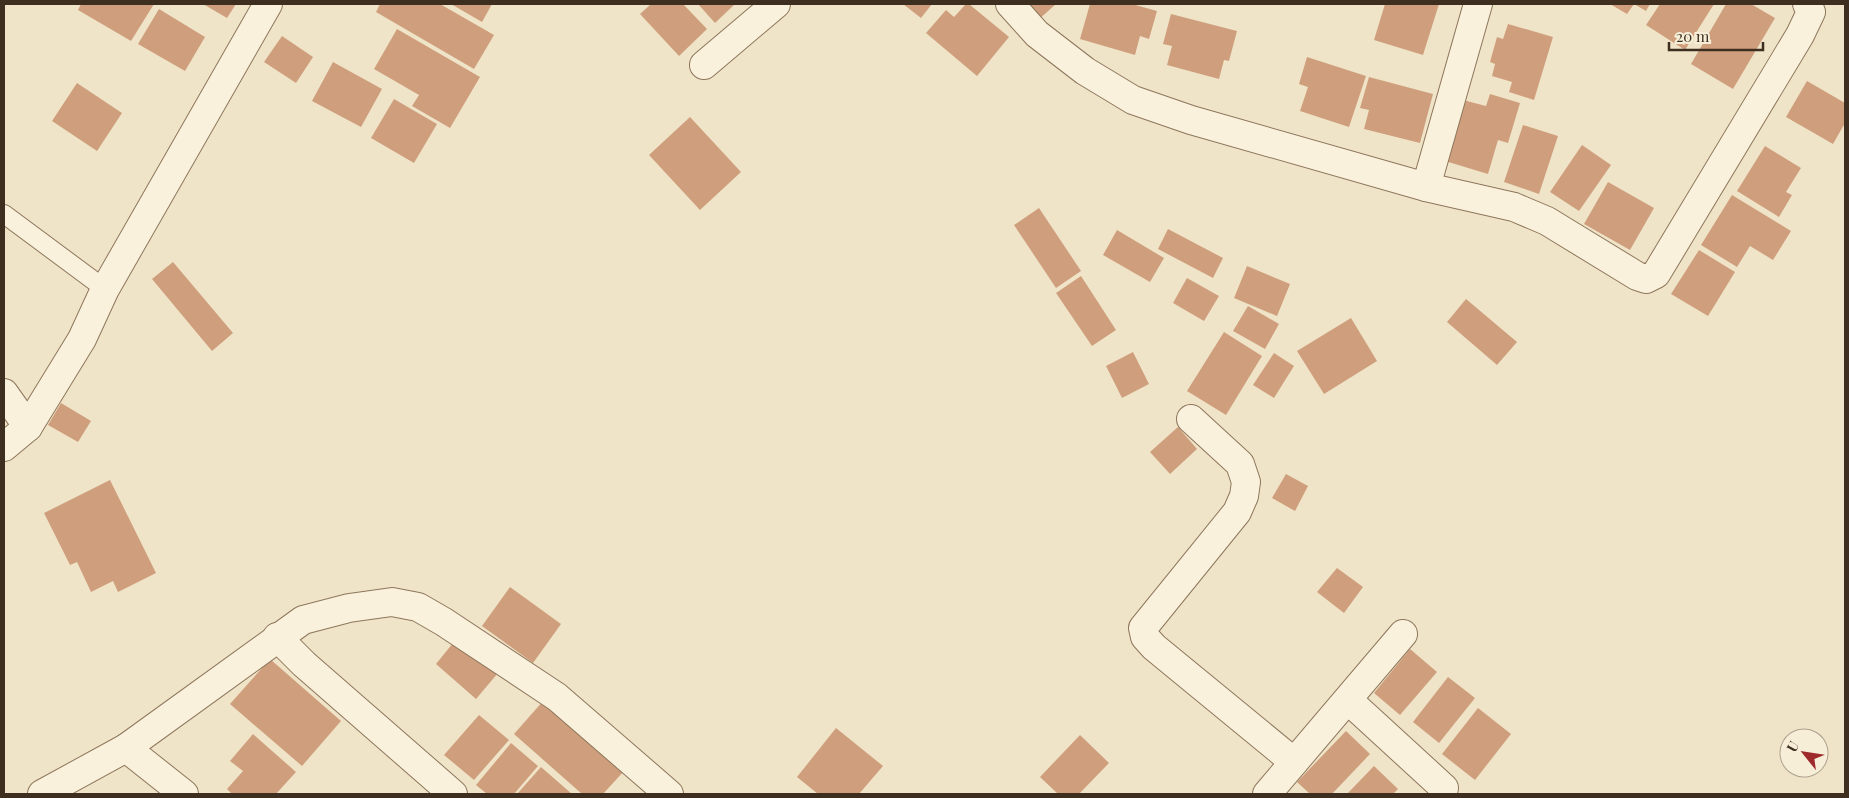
<svg xmlns="http://www.w3.org/2000/svg" width="1849" height="798" font-family="'Playfair Display',serif">
<style>
.building{fill:#cf9f7d}
.lines{fill:none;stroke-linecap:round;stroke-linejoin:round}
.service-casing{stroke:#8d765c;stroke-width:20}
.minor-casing{stroke:#8d765c;stroke-width:30}
.service{stroke:#faf1dc;stroke-width:18}
.minor{stroke:#faf1dc;stroke-width:28}
</style>
<rect width="100%" height="100%" fill="#f0e4c8"/>
<!-- building -->
<g class="building">
<polygon points="81,4 154,4 131,41 78,10"/>
<polygon points="203,4 236,4 227,18"/>
<polygon points="380,4 440,4 494,35 474,69 376,12"/>
<polygon points="451,4 492,4 482,22"/>
<polygon points="651,4 683,4 707,29 679,56 640,14"/>
<polygon points="698,4 735,4 715,23"/>
<polygon points="903,4 932,4 921,18"/>
<polygon points="966,4 969,4 1009,37 977,76 926,33 946,10 954,17"/>
<polygon points="1022,4 1056,4 1037,21"/>
<polygon points="1090,4 1132,4 1157,11 1149,39 1140,36 1135,55 1080,39"/>
<polygon points="1385,4 1439,4 1423,55 1374,40"/>
<polygon points="1610,4 1650,4 1646,11 1634,4 1627,14"/>
<polygon points="1660,4 1714,4 1685,50 1646,25"/>
<polygon points="1726,4 1751,4 1775,18 1733,89 1691,64"/>
<polygon points="159,9 205,37 185,71 138,44"/>
<polygon points="1171,14 1237,31 1229,61 1224,60 1219,79 1167,65 1172,46 1163,44"/>
<polygon points="1508,24 1553,37 1534,100 1509,92 1512,82 1492,76 1495,64 1490,62 1497,37 1503,39"/>
<polygon points="397,29 480,77 450,128 412,106 419,95 374,69"/>
<polygon points="282,36 313,57 296,83 264,62"/>
<polygon points="1307,57 1366,76 1349,127 1300,111 1308,87 1299,84"/>
<polygon points="333,62 382,89 361,127 312,101"/>
<polygon points="1369,77 1433,94 1420,143 1364,129 1369,110 1360,108"/>
<polygon points="1807,81 1845,103 1845,123 1833,144 1786,117"/>
<polygon points="77,83 122,113 97,151 52,121"/>
<polygon points="1490,94 1520,103 1508,143 1498,140 1488,174 1445,161 1463,100 1486,106"/>
<polygon points="394,99 437,124 414,163 371,138"/>
<polygon points="690,117 741,172 700,210 649,155"/>
<polygon points="1523,125 1558,136 1539,194 1504,182"/>
<polygon points="1582,145 1611,165 1579,211 1550,192"/>
<polygon points="1765,146 1801,168 1786,192 1792,195 1779,217 1737,191"/>
<polygon points="1608,182 1654,208 1630,250 1584,224"/>
<polygon points="1732,195 1791,231 1773,260 1750,246 1737,267 1701,245"/>
<polygon points="1039,208 1081,271 1056,288 1014,225"/>
<polygon points="1168,229 1223,258 1213,278 1158,249"/>
<polygon points="1117,230 1164,258 1150,282 1103,255"/>
<polygon points="1699,250 1735,272 1708,316 1671,294"/>
<polygon points="173,262 233,333 212,351 152,279"/>
<polygon points="1247,266 1290,284 1277,316 1234,298"/>
<polygon points="1081,276 1116,330 1092,346 1056,293"/>
<polygon points="1187,278 1219,296 1204,321 1173,303"/>
<polygon points="1466,299 1517,342 1497,365 1447,322"/>
<polygon points="1248,306 1279,324 1265,349 1233,331"/>
<polygon points="1351,318 1377,361 1324,394 1297,351"/>
<polygon points="1224,332 1262,356 1226,415 1187,391"/>
<polygon points="1133,352 1149,384 1122,398 1106,366"/>
<polygon points="1274,353 1294,366 1274,398 1253,385"/>
<polygon points="61,403 91,421 78,442 48,425"/>
<polygon points="1178,427 1197,449 1170,474 1150,452"/>
<polygon points="1286,474 1308,486 1295,511 1272,498"/>
<polygon points="110,480 156,573 118,592 113,581 91,592 77,562 70,565 44,513"/>
<polygon points="1337,568 1363,587 1344,613 1317,592"/>
<polygon points="510,587 561,624 533,663 482,626"/>
<polygon points="457,638 498,673 476,699 436,664"/>
<polygon points="1410,649 1437,672 1400,715 1374,693"/>
<polygon points="270,659 341,721 302,766 230,704"/>
<polygon points="1448,677 1475,698 1439,743 1413,722"/>
<polygon points="544,700 624,771 603,794 582,794 514,734"/>
<polygon points="1478,708 1511,734 1475,780 1442,754"/>
<polygon points="479,715 509,740 474,780 444,755"/>
<polygon points="836,728 883,766 859,794 818,794 797,777"/>
<polygon points="1346,731 1370,754 1332,794 1310,794 1297,782"/>
<polygon points="253,734 296,772 276,794 232,794 227,789 243,771 230,761"/>
<polygon points="1080,735 1109,763 1079,794 1058,794 1040,777"/>
<polygon points="511,743 538,766 514,794 487,794 476,785"/>
<polygon points="1374,766 1398,789 1393,794 1347,794"/>
<polygon points="541,767 572,794 517,794"/>
</g>
<g class="lines">
<defs>
<polyline id="service" points="4,214 105,289"/>
<g id="minor">
<polyline points="1010,4 1037,34 1085,71 1133,100 1191,120 1426,187 1514,207 1547,221 1637,276 1646,279 1656,274 1800,35 1811,12 1807,4"/>
<polyline points="704,65 776,4"/>
<polyline points="1426,187 1478,4"/>
<polyline points="4,393 28,427"/>
<polyline points="1191,419 1240,464 1246,482 1244,496 1237,512 1143,628 1145,637 1154,647 1294,762"/>
<polyline points="4,447 28,427 82,339 105,289 268,4"/>
<polyline points="277,637 304,664 453,794"/>
<polyline points="1348,700 1444,788"/>
<polyline points="126,748 184,794"/>
<polyline points="42,794 126,748 303,620 349,608 392,602 418,607 444,622 557,697 669,794"/>
<polyline points="1267,794 1403,634"/>
</g>
</defs>
<!-- service casing -->
<use href="#service" class="service-casing"/>
<!-- minor casing -->
<use href="#minor" class="minor-casing"/>
<!-- service -->
<use href="#service" class="service"/>
<!-- minor -->
<use href="#minor" class="minor"/>
</g>
<!-- border -->
<rect width="1849" height="798" fill="none" stroke="#3d2e20" stroke-width="10"/>
<!-- north arrow -->
<g transform="translate(1804 753) rotate(300)"><circle r="24" fill="#f7eed8" stroke="#ada18e"/>
<path d="M0-4L9 19L0 12L-9 19Z" fill="#9e2a2b"/>
<text y="-8" font-size="14" font-weight="bold" text-anchor="middle" fill="#3d2e20">U</text>
</g>
<!-- scale -->
<path d="M1669 42v8h94v-8" fill="none" stroke="#3d2e20" stroke-width="2.5"/>
<text x="1676" y="42" font-size="15" fill="#3d2e20" stroke="#f7eed8" stroke-width="4" paint-order="stroke">20 m</text>
</svg>
